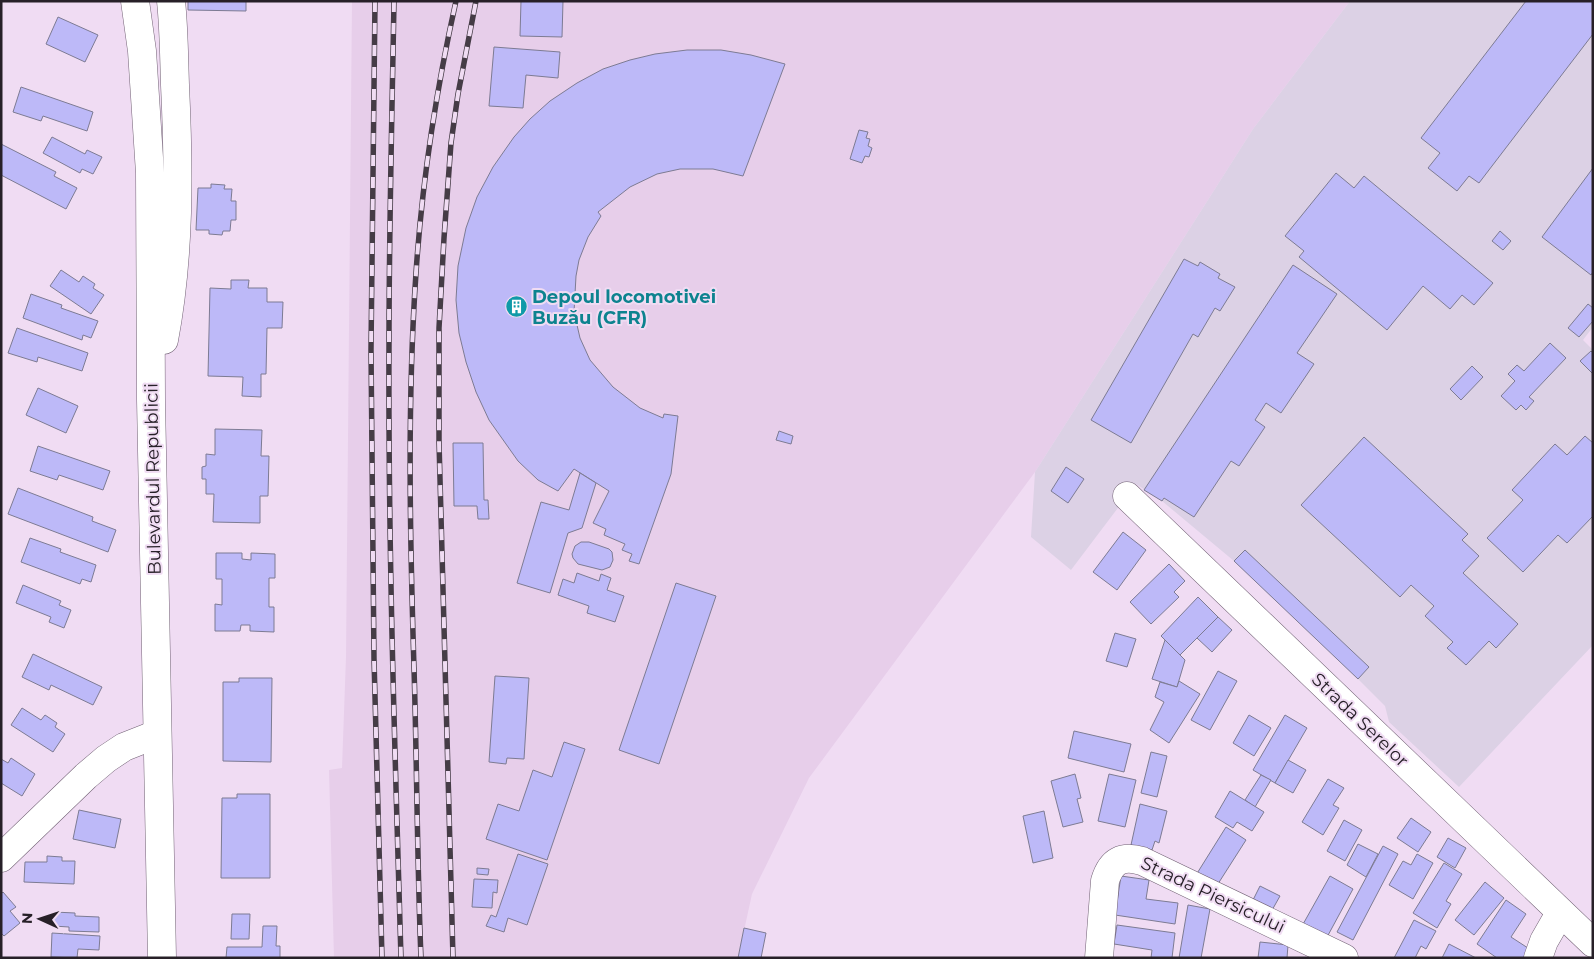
<svg xmlns="http://www.w3.org/2000/svg" width="1594" height="959" font-family="Montserrat,sans-serif">
<style>
.built{fill:#e7ceea}
.industrial{fill:#dcd1e5}
.building{fill:#bdb9f8;stroke:#7d7b93}
.lines{fill:none;stroke-linecap:round;stroke-linejoin:round}
.minor-casing{stroke:#726275;stroke-width:29}
.major-casing{stroke:#726275;stroke-width:29}
.minor{stroke:#fff;stroke-width:28}
.major{stroke:#fff;stroke-width:28}
.rail-casing{stroke:#453c46;stroke-width:5.5}
.rail{stroke:#f0dcf3;stroke-width:4;stroke-dasharray:11;stroke-linecap:butt}
.labels{text-anchor:middle;dominant-baseline:central;stroke-width:4;stroke-linejoin:round;paint-order:stroke}
.culture-label{font-size:18px;font-weight:bold;fill:#0d838f;stroke:#f0dcf3;text-anchor:start}
.street-label{font-size:18px;fill:#272028;stroke:#f0dcf3}
</style>
<rect width="100%" height="100%" fill="#f0dcf3"/>
<!-- built -->
<polygon class="built" points="352,1 1350,1 1253,129 1035,472 809,778 752,894 738,958 334,958 329,770 342,768 346,657"/>
<!-- industrial -->
<polygon class="industrial" points="1350,1 1593,1 1593,327 1583,340 1593,350 1593,645 1459,787 1389,722 1385,706 1358,679 1234,561 1162,501 1136,484 1071,570 1031,537 1035,472 1253,129"/>
<!-- building -->
<g class="building">
<polygon points="188,1 246,1 246,11 188,10"/>
<polygon points="521,1 563,1 562,37 520,36"/>
<polygon points="1526,1 1593,1 1593,34 1479,183 1469,176 1457,191 1428,168 1440,153 1421,138"/>
<polygon points="58,17 98,35 85,62 46,44"/>
<polygon points="494,47 560,52 558,78 526,75 523,108 489,106"/>
<polygon points="687,50 721,50 751,55 785,64 743,176 713,169 680,169 657,174 630,187 598,212 601,216 588,237 579,260 576,276 574,312 580,338 590,360 613,387 640,408 663,418 664,414 678,416 671,474 639,564 629,561 632,554 622,550 625,544 604,535 606,529 593,523 609,491 574,469 558,491 538,480 518,461 489,420 476,392 466,362 459,333 456,300 458,266 466,228 477,197 493,167 514,137 530,119 550,101 577,83 603,69 630,60 655,54"/>
<polygon points="21,87 93,112 87,131 43,116 41,121 13,112"/>
<polygon points="859,130 868,132 866,138 870,139 868,146 872,148 869,157 865,156 862,163 850,159"/>
<polygon points="52,137 85,154 87,150 102,157 93,174 82,169 80,173 43,153"/>
<polygon points="1,144 56,172 54,176 77,188 66,209 1,175"/>
<polygon points="1593,168 1593,272 1591,275 1542,237"/>
<polygon points="1336,173 1354,188 1364,176 1493,283 1474,305 1462,295 1450,309 1423,286 1387,330 1299,257 1304,251 1285,236"/>
<polygon points="211,184 225,185 224,189 232,189 231,201 236,201 236,220 231,220 230,231 223,231 222,235 209,234 209,230 196,230 198,188 211,188"/>
<polygon points="1500,231 1511,241 1503,250 1492,241"/>
<polygon points="1184,259 1198,266 1200,262 1220,274 1218,278 1235,287 1220,311 1215,308 1198,337 1193,334 1131,443 1091,420"/>
<polygon points="1293,265 1337,294 1297,353 1314,364 1281,413 1266,403 1255,420 1265,427 1239,466 1231,461 1194,517 1164,498 1162,501 1144,490"/>
<polygon points="61,270 79,282 83,276 95,284 93,288 104,295 91,314 50,286"/>
<polygon points="231,280 249,280 248,288 267,288 267,302 283,302 282,328 267,328 266,374 261,374 261,397 242,396 243,377 208,376 210,288 231,289"/>
<polygon points="31,294 62,305 61,308 98,321 91,338 83,335 82,340 23,318"/>
<polygon points="1588,304 1593,308 1593,321 1579,337 1568,328"/>
<polygon points="17,328 88,353 82,371 38,357 37,362 8,353"/>
<polygon points="1550,343 1566,358 1529,397 1534,401 1526,410 1521,405 1516,410 1501,396 1515,381 1508,374 1517,365 1524,371"/>
<polygon points="1591,351 1593,353 1593,374 1580,361"/>
<polygon points="1472,366 1483,377 1461,400 1450,389"/>
<polygon points="38,388 78,406 66,433 26,415"/>
<polygon points="215,429 262,430 261,456 269,456 268,496 260,496 260,523 213,522 214,494 206,494 206,479 202,479 202,467 206,466 206,454 215,455"/>
<polygon points="779,431 793,436 791,444 776,440"/>
<polygon points="1585,436 1593,443 1593,516 1567,543 1558,535 1523,572 1487,538 1523,500 1512,490 1555,444 1567,455"/>
<polygon points="1364,437 1468,534 1462,540 1479,556 1463,573 1518,624 1496,648 1489,641 1466,665 1447,648 1453,642 1425,616 1434,606 1411,585 1400,597 1301,505"/>
<polygon points="453,443 483,443 484,500 488,500 489,519 478,519 477,506 454,506"/>
<polygon points="38,446 110,471 103,490 59,475 57,480 30,471"/>
<polygon points="1066,467 1084,479 1068,503 1051,491"/>
<polygon points="580,473 596,483 582,528 568,533 550,593 517,583 541,502 569,510"/>
<polygon points="18,488 93,517 92,521 116,530 108,552 8,514"/>
<polygon points="1123,532 1146,550 1117,590 1093,572"/>
<polygon points="30,538 61,549 60,552 96,565 91,582 82,579 80,584 21,562"/>
<polygon points="581,542 589,542 609,549 612,552 613,560 610,567 602,570 578,564 573,558 572,554 575,546"/>
<polygon points="1245,550 1369,667 1358,679 1234,561"/>
<polygon points="216,553 242,553 242,559 251,560 251,553 275,554 275,578 269,578 269,607 274,607 274,632 250,631 250,625 241,625 240,631 215,631 215,604 222,605 222,579 216,579"/>
<polygon points="1169,564 1185,581 1174,592 1179,597 1151,624 1130,602"/>
<polygon points="577,573 599,581 601,574 611,578 607,590 624,596 615,622 587,613 589,606 558,595 563,579 574,583"/>
<polygon points="676,583 716,596 659,764 619,750"/>
<polygon points="23,585 61,601 59,605 71,610 64,628 49,622 51,617 16,603"/>
<polygon points="1198,597 1218,617 1180,655 1161,636"/>
<polygon points="1218,617 1232,630 1212,652 1197,638"/>
<polygon points="1115,633 1136,639 1127,667 1106,661"/>
<polygon points="1165,640 1185,660 1177,687 1152,679"/>
<polygon points="33,654 102,687 93,705 51,685 49,690 22,677"/>
<polygon points="1218,671 1237,681 1210,730 1191,720"/>
<polygon points="495,676 529,678 524,759 507,758 506,764 489,762"/>
<polygon points="239,678 272,678 271,762 223,761 223,682 239,682"/>
<polygon points="1179,681 1200,694 1169,743 1150,730 1164,702 1155,697 1160,682 1177,687"/>
<polygon points="22,708 41,720 45,715 57,723 55,727 65,734 53,752 11,725"/>
<polygon points="1249,715 1271,728 1254,756 1233,743"/>
<polygon points="1285,715 1307,728 1275,783 1253,770"/>
<polygon points="1074,731 1131,744 1124,772 1068,758"/>
<polygon points="564,742 585,749 547,860 486,839 498,804 519,811 533,770 552,777"/>
<polygon points="1151,752 1167,756 1157,797 1141,793"/>
<polygon points="11,758 35,774 22,796 1,783 1,759 8,763"/>
<polygon points="1288,760 1306,770 1293,793 1275,783"/>
<polygon points="1075,774 1081,798 1077,799 1083,822 1063,827 1051,781"/>
<polygon points="1109,774 1136,780 1125,827 1098,821"/>
<polygon points="1261,775 1271,780 1255,807 1245,800"/>
<polygon points="1328,779 1344,788 1333,805 1339,808 1323,835 1302,822"/>
<polygon points="1230,791 1264,812 1252,831 1237,822 1233,828 1215,817"/>
<polygon points="237,794 270,794 270,878 221,878 222,798 237,798"/>
<polygon points="1140,804 1167,811 1159,843 1155,841 1152,850 1131,845"/>
<polygon points="79,810 121,819 115,848 73,839"/>
<polygon points="1044,811 1053,858 1033,863 1023,816"/>
<polygon points="1411,818 1431,832 1418,852 1397,838"/>
<polygon points="1344,820 1362,830 1345,861 1327,851"/>
<polygon points="1226,827 1246,840 1216,887 1196,875"/>
<polygon points="1448,838 1466,848 1455,868 1437,857"/>
<polygon points="1358,844 1378,854 1366,877 1347,865"/>
<polygon points="1383,846 1398,854 1353,940 1337,932"/>
<polygon points="518,854 548,864 527,925 508,918 504,932 486,926 491,915 496,917"/>
<polygon points="1417,854 1433,863 1413,899 1389,885 1403,861 1411,865"/>
<polygon points="47,856 62,857 62,861 75,861 74,884 24,882 25,862 47,862"/>
<polygon points="1444,863 1462,874 1446,901 1451,904 1437,928 1413,913"/>
<polygon points="477,868 489,869 488,875 477,874"/>
<polygon points="1121,876 1149,880 1146,899 1178,903 1175,924 1115,915"/>
<polygon points="1330,876 1353,889 1326,939 1302,926"/>
<polygon points="474,879 498,880 497,893 493,892 492,908 472,907"/>
<polygon points="1485,882 1504,898 1474,935 1455,920"/>
<polygon points="1260,886 1280,896 1271,912 1252,902"/>
<polygon points="3,892 16,907 10,911 20,923 4,936 1,933 1,894"/>
<polygon points="1506,900 1526,914 1511,937 1531,950 1526,958 1497,958 1477,944"/>
<polygon points="1188,905 1210,909 1201,958 1179,958"/>
<polygon points="54,912 75,913 75,916 99,917 99,932 69,931 69,927 53,926"/>
<polygon points="232,914 250,914 249,939 231,939"/>
<polygon points="1414,920 1436,931 1426,949 1421,946 1415,958 1394,958"/>
<polygon points="1117,925 1175,933 1172,958 1151,958 1152,950 1114,944"/>
<polygon points="263,926 277,926 276,946 280,946 280,958 226,958 227,947 262,947"/>
<polygon points="744,928 766,933 761,958 738,958"/>
<polygon points="52,933 100,936 99,950 78,949 77,958 51,957"/>
<polygon points="1260,942 1288,945 1287,958 1258,958"/>
<polygon points="1449,944 1476,958 1442,958"/>
</g>
<g class="lines">
<defs>
<g id="minor">
<polyline points="1127,496 1593,943"/>
<polyline points="1,858 86,776 106,759 124,747 157,734"/>
<path d="M1099,958L1105,881C1111,861 1122,855 1142,861L1344,958"/>
<polyline points="1538,958 1544,941 1560,913"/>
</g>
<g id="major">
<polyline points="135,1 142,51 150,173 151,400 162,958"/>
<path d="M164,340C180,256 179,169 175,85C174,57 174,29 171,1"/>
</g>
</defs>
<!-- minor casing -->
<use href="#minor" class="minor-casing"/>
<!-- major casing -->
<use href="#major" class="major-casing"/>
<!-- minor -->
<use href="#minor" class="minor"/>
<!-- major -->
<use href="#major" class="major"/>
<defs>
<g id="rail">
<polyline points="375,1 371,350 374,659 382,958"/>
<path d="M394,1C392,115 389,229 389,343C388,548 395,753 401,958"/>
<path d="M421,958C417,861 417,765 414,668C410,537 407,405 416,273C422,182 436,91 456,1"/>
<polyline points="453,958 439,442 439,328 444,238 451,143 458,94 476,1"/>
</g>
</defs>
<!-- rail casing -->
<use href="#rail" class="rail-casing"/>
<!-- rail -->
<use href="#rail" class="rail"/>
</g>
<!-- icons -->
<defs>
<symbol id="building-disc" viewBox="-11 -11 22 22"><circle r="9.5" fill="#0f9aa8" stroke="#f0dcf3"/><path d="M-4-6H4V6H1V3H-1V6H-4ZM-2.5-4.3h1.7v1.8h-1.7ZM.8-4.3h1.7v1.8H.8ZM-2.5-1h1.7V.8h-1.7ZM.8-1h1.7V.8H.8Z" fill="#fff"/></symbol>
</defs>
<g fill-rule="evenodd">
<use href="#building-disc" x="504" y="294" width="25" height="25"/>
</g>
<g class="labels">
<!-- culture labels -->
<g class="culture-label">
<text x="532" y="297">Depoul locomotivei<tspan x="532" dy="21">Buzău (CFR)</tspan></text>
</g>
<!-- street labels -->
<g class="street-label">
<text transform="translate(153 479) rotate(-91)">Bulevardul Republicii</text>
<text transform="translate(1360 720) rotate(44)">Strada Serelor</text>
<text transform="translate(1213 895) rotate(25)">Strada Piersicului</text>
</g>
</g>
<!-- border -->
<rect width="1594" height="959" fill="none" stroke="#272028" stroke-width="5"/>
<!-- north arrow -->
<g transform="translate(40 919) rotate(273)" stroke="#f0dcf3" stroke-width="4" paint-order="stroke">
<path d="M0-4L9 19L0 12L-9 19Z" fill="#272028"/>
<text y="-8" font-size="14" font-weight="bold" text-anchor="middle" fill="#272028">N</text>
</g>
</svg>
